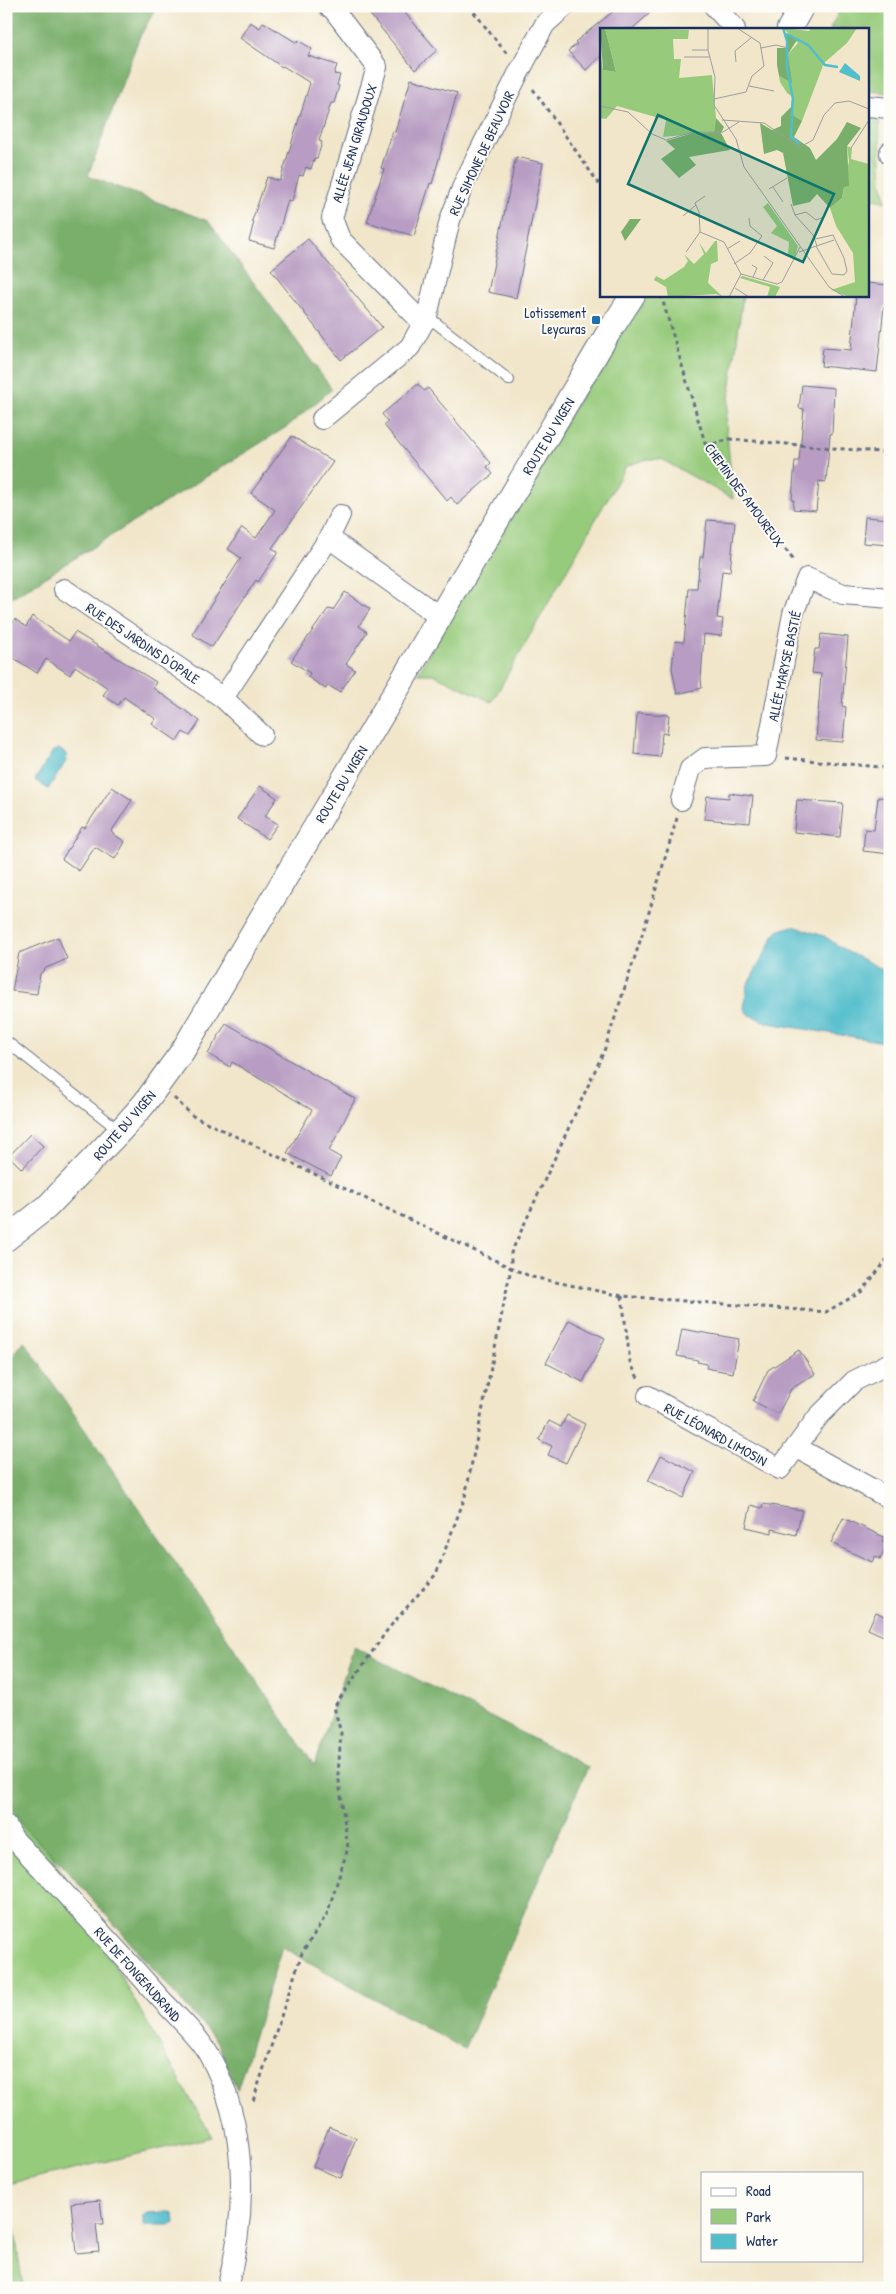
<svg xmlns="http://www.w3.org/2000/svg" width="896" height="2294" font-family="'Patrick Hand',sans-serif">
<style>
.green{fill:#97cb7b;stroke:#597d6c}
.forest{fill:#79af6b;stroke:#4a6f64}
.water{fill:#52becc;stroke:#367695}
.building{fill:#b89cc3}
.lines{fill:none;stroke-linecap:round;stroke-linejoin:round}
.service-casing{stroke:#666f84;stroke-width:12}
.minor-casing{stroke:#666f84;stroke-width:22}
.tertiary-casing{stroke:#666f84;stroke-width:26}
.path{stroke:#666f84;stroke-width:3;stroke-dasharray:4 4;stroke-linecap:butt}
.service{stroke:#fff;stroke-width:10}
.minor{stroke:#fff;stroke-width:20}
.tertiary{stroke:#fff;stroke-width:24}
.poi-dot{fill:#1f6fb2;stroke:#fdfcf7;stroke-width:2}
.labels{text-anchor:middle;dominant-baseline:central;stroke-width:4;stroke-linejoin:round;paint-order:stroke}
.street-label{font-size:14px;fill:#1b2f5e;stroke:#fdfcf7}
.poi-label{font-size:14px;fill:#1b2f5e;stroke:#fdfcf7;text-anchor:end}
.inset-river{fill:none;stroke:#52becc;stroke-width:2.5}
.inset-road{fill:none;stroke:#9b9d9f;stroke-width:1}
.view{fill:#0f766e;fill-opacity:0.15;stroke:#0f766e;stroke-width:2.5}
.inset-edge{fill:none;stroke:#1b2f5e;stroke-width:2.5}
</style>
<rect width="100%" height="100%" fill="#fdfcf7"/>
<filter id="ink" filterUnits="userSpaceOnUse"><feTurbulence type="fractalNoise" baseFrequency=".02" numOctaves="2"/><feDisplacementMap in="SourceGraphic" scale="10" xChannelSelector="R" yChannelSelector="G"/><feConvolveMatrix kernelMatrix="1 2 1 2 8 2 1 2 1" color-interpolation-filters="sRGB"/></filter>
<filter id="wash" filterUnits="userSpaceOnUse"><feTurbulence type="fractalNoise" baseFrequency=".0096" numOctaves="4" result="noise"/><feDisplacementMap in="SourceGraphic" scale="20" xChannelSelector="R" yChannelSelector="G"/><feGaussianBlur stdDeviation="1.12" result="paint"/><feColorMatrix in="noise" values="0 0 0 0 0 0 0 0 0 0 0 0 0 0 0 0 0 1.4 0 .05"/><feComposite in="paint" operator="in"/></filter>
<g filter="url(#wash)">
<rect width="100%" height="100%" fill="#f1e6ca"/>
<!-- green -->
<g class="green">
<polygon points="842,6 890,6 890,93 867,91 867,29 830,29"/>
<polygon points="867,118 879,119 882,181 886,202 867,197"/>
<polygon points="641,295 743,295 726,422 733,499 661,459 648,459 626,466 492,702 433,674 417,674"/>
<polygon points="6,1774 212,2137 8,2184 23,2288 6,2288"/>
</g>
<!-- forest -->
<g class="forest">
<polygon points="6,6 157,6 139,38 88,176 208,221 332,389 288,426 6,601"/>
<polygon points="24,1341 314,1765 354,1647 588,1767 464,2049 282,1947 237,2090 218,2043 65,1868 24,1828 6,1793 6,1365"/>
</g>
<!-- water -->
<g class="water">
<polygon points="59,749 66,754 67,760 48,789 35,780 53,751"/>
<polygon points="793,926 824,936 846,951 890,973 890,1043 768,1023 748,1014 744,1009 747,986 777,931"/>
<polygon points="171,2212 174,2214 175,2223 171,2225 144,2225 144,2215 147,2213"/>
</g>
<g id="blocks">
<!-- building -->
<g class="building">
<polygon points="363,6 399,6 437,50 415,70"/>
<polygon points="620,6 658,6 632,29 601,29 601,56 586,70 568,51 577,44 575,42"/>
<polygon points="250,22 260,28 263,22 297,43 298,40 312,49 308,56 337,65 334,74 340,75 337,85 339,86 334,103 331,103 319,141 322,142 317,159 314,159 311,169 306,167 303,176 299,175 292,201 288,200 274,248 249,241 254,222 252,221 267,177 280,181 310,83 283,66 282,67 240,38"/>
<polygon points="411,79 457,93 432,184 430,183 414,236 367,222 384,169 381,168 390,140 393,131 395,132"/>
<polygon points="516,157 543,163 516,298 488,292"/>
<polygon points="308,239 382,327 341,360 271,270"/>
<polygon points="867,283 888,285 887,306 884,306 877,372 821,366 823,348 851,350 856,295 867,295"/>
<polygon points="418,384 424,391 428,388 491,463 487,467 493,474 457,505 451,497 447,501 384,425 388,422 382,414"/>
<polygon points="802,385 834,388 832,434 830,434 826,482 819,481 816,511 793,509 794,500 792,500 795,461 799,461 804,409 799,408"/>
<polygon points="292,436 333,462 272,548 278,552 258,582 256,580 212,647 192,634 241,558 228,549 242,528 256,538 275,510 251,493"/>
<polygon points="865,517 890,519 890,545 863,543"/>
<polygon points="707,520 735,522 730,572 722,571 717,618 723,619 721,636 704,634 701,679 702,688 677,694 672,668 675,641 684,642 689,588 697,588 700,557 703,557"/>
<polygon points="345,592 370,609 359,626 367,632 346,664 355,670 340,692 327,685 326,689 308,677 310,673 291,661 328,609 333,610"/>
<polygon points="32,616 69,641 75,632 156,682 153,688 200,721 190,736 183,732 177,741 152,724 156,719 124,697 118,705 103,695 108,688 75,666 70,675 46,659 37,673 6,653 6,633 15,619 26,627"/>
<polygon points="821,634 848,637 842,706 846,707 843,742 816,740 821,674 812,673 815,649 819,649"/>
<polygon points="637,713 669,715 667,734 662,733 660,757 634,754"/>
<polygon points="260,786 277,798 265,816 278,824 267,839 237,819"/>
<polygon points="112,787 132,800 111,832 125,842 115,859 95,847 79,871 62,859 82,827 85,828"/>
<polygon points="729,793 753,796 750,823 704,819 707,796 729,798"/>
<polygon points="878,797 890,798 890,854 863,851 865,829 874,830"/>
<polygon points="797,800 843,803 840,837 794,832"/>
<polygon points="58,937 67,959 46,968 40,974 37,994 12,991 19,953"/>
<polygon points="226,1023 355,1099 329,1151 341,1158 331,1176 287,1153 312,1110 232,1062 230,1067 208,1054"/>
<polygon points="30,1134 43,1146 22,1169 9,1156"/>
<polygon points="569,1320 605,1338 583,1382 546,1363"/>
<polygon points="682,1329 739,1339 733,1373 706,1368 707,1364 697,1362 698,1360 677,1356"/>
<polygon points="799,1350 815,1374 791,1389 778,1414 753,1401 768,1370"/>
<polygon points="567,1415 585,1424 566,1463 548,1455 552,1446 539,1440 549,1421 561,1427"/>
<polygon points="661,1455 695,1472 683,1498 648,1481"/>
<polygon points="763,1504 802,1510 796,1535 772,1529 772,1533 746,1527 751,1505 762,1508"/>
<polygon points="843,1518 884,1537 882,1542 887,1544 880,1559 875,1556 872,1562 831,1543"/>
<polygon points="876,1612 890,1619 890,1639 868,1629"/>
<polygon points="329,2127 356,2138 341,2178 313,2167"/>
<polygon points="100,2200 103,2224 96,2224 99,2251 76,2253 71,2203"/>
</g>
</g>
</g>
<g filter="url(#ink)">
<use href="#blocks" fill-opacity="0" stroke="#666f84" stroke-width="1"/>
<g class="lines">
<defs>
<g id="service">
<polyline points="427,316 509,380"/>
<polyline points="6,1041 120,1131"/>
</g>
<g id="minor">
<polyline points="328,6 333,9 377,67 332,218 340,239 418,318 425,321"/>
<polyline points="714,6 735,29"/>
<polyline points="867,106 890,108"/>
<polyline points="890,152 890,154"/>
<polyline points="322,419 410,347 427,316 450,220 464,183 518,74 545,24 565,6"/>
<polyline points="329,538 440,617"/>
<polyline points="64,589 223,698 262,735"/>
<polyline points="223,698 329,538 340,515"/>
<polyline points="681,800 690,769 705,758 766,756 793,614 807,578 843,594 890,598"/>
<polyline points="648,1396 780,1469 818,1417 854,1381 890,1363"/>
<polyline points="796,1447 890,1499"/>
<path d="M6,1825L13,1838C62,1891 112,1943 159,1997C173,2012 201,2039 209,2055C248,2125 248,2212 227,2288"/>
</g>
<g id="tertiary">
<polyline points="789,29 802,6"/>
<polyline points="6,1239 47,1207 120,1131 144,1104 182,1052 607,335 633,295"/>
</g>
</defs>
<!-- service casing -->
<use href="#service" class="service-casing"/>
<!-- minor casing -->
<use href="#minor" class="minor-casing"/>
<!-- tertiary casing -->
<use href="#tertiary" class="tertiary-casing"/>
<!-- path -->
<g class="path">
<polyline points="469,6 507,54"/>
<polyline points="533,89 601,187"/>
<polyline points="661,295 706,446 795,562"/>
<polyline points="706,446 730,439 890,453"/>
<polyline points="786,758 890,768"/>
<polyline points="677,818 644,929 604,1051 511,1253 511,1268 532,1277 622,1296 826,1312 861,1292 890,1256"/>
<polyline points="174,1098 193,1116 511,1268 465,1497 436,1574 388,1629 334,1707 341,1733 338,1774 348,1848 327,1914 302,1953 252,2104"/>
<polyline points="622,1296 630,1362 639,1380"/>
</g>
<!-- service -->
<use href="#service" class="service"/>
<!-- minor -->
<use href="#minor" class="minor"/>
<!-- tertiary -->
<use href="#tertiary" class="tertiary"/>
</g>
</g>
<!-- markers -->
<rect class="poi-dot" x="591" y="315" width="10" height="10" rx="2.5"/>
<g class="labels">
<!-- street labels -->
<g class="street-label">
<text transform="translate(354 143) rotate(-73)">ALLÉE JEAN GIRAUDOUX</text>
<text transform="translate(481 153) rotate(-65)">RUE SIMONE DE BEAUVOIR</text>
<text transform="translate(548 436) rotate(-59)">ROUTE DU VIGEN</text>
<text transform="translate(745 495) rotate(54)">CHEMIN DES AMOUREUX</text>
<text transform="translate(143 643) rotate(34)">RUE DES JARDINS D'OPALE</text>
<text transform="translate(784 666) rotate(-78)">ALLÉE MARYSE BASTIÉ</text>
<text transform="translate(341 784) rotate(-59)">ROUTE DU VIGEN</text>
<text transform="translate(124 1125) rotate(-49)">ROUTE DU VIGEN</text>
<text transform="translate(716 1434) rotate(29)">RUE LÉONARD LIMOSIN</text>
<text transform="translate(138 1974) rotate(48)">RUE DE FONGEAUDRAND</text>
</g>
<!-- poi labels -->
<g class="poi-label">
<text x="586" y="312">Lotissement<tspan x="586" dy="16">Leycuras</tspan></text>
</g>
</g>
<!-- overview -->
<g transform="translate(600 28)">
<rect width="269" height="269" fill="#f1e6ca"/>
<path d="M5,0L89,2L88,11H73L74,31H81L79,50L112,47L116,90L114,104L63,109L66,92L17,78L6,91L0,90V26L3,42L16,44ZM183,0L209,3L211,0H257L247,15L224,35L202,93L193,87L194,70L187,65L180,54L179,48L191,54L188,26L198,15ZM247,118L252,120L251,131L269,136V269H249L231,262L255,254L253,225L236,198L230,180L242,170L249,133ZM168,175L198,218L195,229L188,227L189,214L171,205L177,198L163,179ZM115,213H117L118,233L111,236L108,255L123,269L116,266L68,269L66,259L54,252L56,248L64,252L84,239L88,233L84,226L94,236L104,226L99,214L106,225ZM142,248L180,259L175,269H167L170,259L140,250Z" fill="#97cb7b"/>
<path d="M0,0H5L16,44L3,42ZM186,5L197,12L188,26L192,55L179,48L177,37V20H187ZM192,69L193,87L202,93L194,109L210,120L216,132L237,111L247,94L261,100L247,118L249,158L244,159L242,170L230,180L217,166L210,174L193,178L183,125L177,122L164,126L160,95L172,102L181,98V89L191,79ZM116,90L124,99L121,105L130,122L89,129L96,137L79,150L61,131L75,121L66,113L93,105L114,104ZM30,191H41L25,213L21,204Z" fill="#79af6b"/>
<path d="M245,35L260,48V53L239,44Z" fill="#52becc"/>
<path class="inset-river" d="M183,0L187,13V40L193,71L191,109L200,116M187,6L208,17L225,37L238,39"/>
<path class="inset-road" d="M108,0V22L115,49L114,77L136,111L144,139L229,259L245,269M161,20L176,17L188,20M92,22H108M84,29H110M136,34L135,23L151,10M149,58L174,63M114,71L146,64L152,48L164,38L160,15L137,0M0,78L28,84L52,106L66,112L93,104H123L139,94M122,92L164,95L200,119L213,112L224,87L235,75L249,73L269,81M251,120L269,92M173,159L183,174M169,161L187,150M191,176L195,187L213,207L217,218M195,187L206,184L216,192L224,189M83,188L96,177M100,204L99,184L95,175L105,168M215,211L233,207L244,230L247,243L244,247L232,246L216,218M168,219L195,231M127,221L140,213M86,224L100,204L124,214L141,246L177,256L182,254L200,219M199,224L234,212M134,236L150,225L162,208L150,198L149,190M152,237L157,240L153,249M163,252L173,235L164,228M135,260L149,269M129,269L141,246"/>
<path class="view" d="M58,87L234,166L203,234L28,156Z"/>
<rect width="269" height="269" class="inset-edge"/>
</g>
<!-- margin -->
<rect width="896" height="2294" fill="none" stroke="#fdfcf7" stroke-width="25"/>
<!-- legend -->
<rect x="701" y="2172" width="162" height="90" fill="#fdfcf7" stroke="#a3aaba"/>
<rect x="711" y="2188" width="25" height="8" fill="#ffffff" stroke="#a3aaba"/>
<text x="746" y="2196" font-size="15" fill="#1b2f5e">Road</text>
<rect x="711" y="2209" width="25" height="15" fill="#97cb7b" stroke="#a3aaba"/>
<text x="746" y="2222" font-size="15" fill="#1b2f5e">Park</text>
<rect x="711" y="2234" width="25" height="15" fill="#52becc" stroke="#a3aaba"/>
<text x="746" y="2246" font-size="15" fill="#1b2f5e">Water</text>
</svg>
